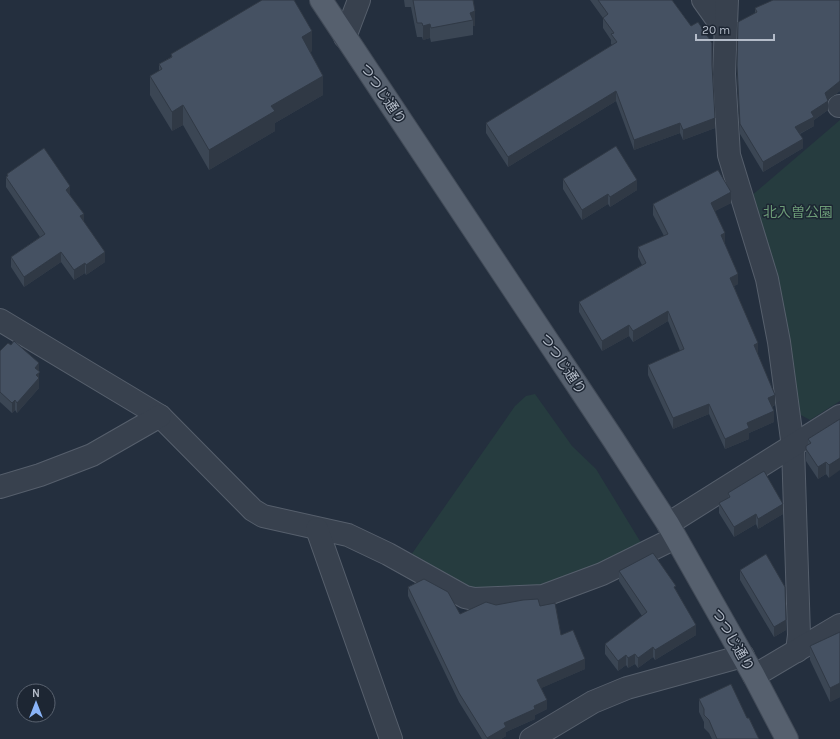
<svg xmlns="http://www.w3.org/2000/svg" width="840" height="739" font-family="Karla,'Noto Sans JP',sans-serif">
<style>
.green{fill:#263c3f}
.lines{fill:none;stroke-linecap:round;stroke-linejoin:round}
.minor-casing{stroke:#565f6c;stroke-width:24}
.major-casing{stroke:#414a57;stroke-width:24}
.minor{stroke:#38414e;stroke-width:22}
.major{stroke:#56606e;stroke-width:22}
.wall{fill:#3b4654}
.shaded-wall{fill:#303945}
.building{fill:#455162;stroke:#303945}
.labels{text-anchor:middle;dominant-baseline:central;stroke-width:3;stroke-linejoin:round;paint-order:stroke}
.street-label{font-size:14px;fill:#b4bcc9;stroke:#1d2633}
.park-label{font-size:14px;fill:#6b9a76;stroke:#1d2633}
</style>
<rect width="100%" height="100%" fill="#242f3e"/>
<!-- green -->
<g class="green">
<polygon points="840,120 840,401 810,420 799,414 750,197"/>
<polygon points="535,394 572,446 596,469 643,546 540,591 465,590 411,555 515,406 526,396"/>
</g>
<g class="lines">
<defs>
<g id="minor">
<polyline points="703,0 725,31"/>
<polyline points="727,0 724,74 729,155 767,279 779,342 793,447 799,635 797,651"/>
<polyline points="345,37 359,0"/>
<polyline points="839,106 840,106"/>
<polyline points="0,320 160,416 253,510 263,516 348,535 388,554 465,597 474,599 543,596 602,574 675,538"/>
<polyline points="0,487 40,475 92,455 160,416"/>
<polyline points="668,524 840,416"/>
<polyline points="317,529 391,739"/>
<polyline points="754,676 840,625"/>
<polyline points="531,739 593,702 627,688 743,656"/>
</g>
<polyline id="major" points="321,0 613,439 668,524 754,676 787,739"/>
</defs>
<!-- minor casing -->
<use href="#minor" class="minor-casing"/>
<!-- major casing -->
<use href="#major" class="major-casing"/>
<!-- minor -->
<use href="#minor" class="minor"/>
<!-- major -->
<use href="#major" class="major"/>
</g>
<!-- wall -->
<g class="wall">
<polygon points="404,0 473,0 475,26 473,26 473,35 431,42 430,38 423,40 422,37 417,37 411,7 405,7"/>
<polygon points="590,0 672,0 691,26 712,53 712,69 715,128 683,140 680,133 634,150 616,101 508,167 486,133 486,123 612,45 611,44 611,40 603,28 603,18"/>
<polygon points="840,0 840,91 827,100 828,110 814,120 814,126 800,134 803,148 763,172 740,134 737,74 737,65 755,12 755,8"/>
<polygon points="312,51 310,52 323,95 275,123 275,131 209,170 183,125 172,131 150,95 150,76 159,71 159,64 171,57 171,54"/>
<polygon points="7,174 70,196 105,262 86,275 85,273 74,280 61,262 24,287 11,267 11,257 40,237 6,187 6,177 7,176"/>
<polygon points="563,179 637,190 610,207 608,204 582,220 563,189"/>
<polygon points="731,203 715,211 725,244 738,284 734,286 758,354 757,354 775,405 772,407 774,422 749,433 749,439 725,449 709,414 673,429 648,375 648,365 680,351 668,321 633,342 629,336 602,351 579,312 579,302 642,265 638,257 638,247 664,236 653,215 653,204"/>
<polygon points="0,351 39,371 39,388 17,413 15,410 12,413 0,402"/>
<polygon points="840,419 829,478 826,474 818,479 806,461 806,446 808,445 808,439"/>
<polygon points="728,493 783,514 758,529 756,524 734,537 719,513 719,503 728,498"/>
<polygon points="740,570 786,630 774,637 740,580"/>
<polygon points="619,571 676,590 696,635 655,660 653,657 638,668 635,664 628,668 626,665 618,671 605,654 605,644 642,616 619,581"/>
<polygon points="408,587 460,614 496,605 540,606 585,669 541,688 547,709 535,715 535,719 506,732 506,736 501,739 482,739 459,702 408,596"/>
<polygon points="840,632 840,697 830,702 810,660 810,646"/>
<polygon points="699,699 747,718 759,739 712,739 709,733 704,728 704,722 699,712"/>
</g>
<!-- shaded-wall -->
<g class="shaded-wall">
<polygon points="475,11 475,26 473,26 473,20 470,13"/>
<polygon points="430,24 430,38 423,40 423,26"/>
<polygon points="312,31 312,51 302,57 302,37"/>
<polygon points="323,76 323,95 275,123 275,131 209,170 209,150 271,106"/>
<polygon points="840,81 840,91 825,102 825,93"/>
<polygon points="616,91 616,101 508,167 508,157"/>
<polygon points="828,101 828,110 814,120 814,126 795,136 795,127 811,112"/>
<polygon points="183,105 183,125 172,131 172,112"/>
<polygon points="715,118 715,128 683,140 683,130"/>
<polygon points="680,123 680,133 634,150 634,140"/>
<polygon points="803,139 803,148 763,172 763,162"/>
<polygon points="637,180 637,190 610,207 610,197"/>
<polygon points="70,186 70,196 66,190"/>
<polygon points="731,192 731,203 711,213 711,203"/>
<polygon points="608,194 608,204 582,220 582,210"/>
<polygon points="84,214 84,224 80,216"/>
<polygon points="725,233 725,244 721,246 721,235"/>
<polygon points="61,252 61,262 24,287 24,277"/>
<polygon points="105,252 105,262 86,275 86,265"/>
<polygon points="85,263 85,273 74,280 74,270"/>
<polygon points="738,274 738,284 730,288 730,278"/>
<polygon points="668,311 668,321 633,342 633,331"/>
<polygon points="629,325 629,336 602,351 602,341"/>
<polygon points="758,343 758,354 754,356 754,345"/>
<polygon points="39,363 39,388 17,413 17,403 35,368"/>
<polygon points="775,395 775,405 768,408 768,398"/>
<polygon points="15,400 15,410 12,413 12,403"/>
<polygon points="709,404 709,414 673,429 673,418"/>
<polygon points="774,411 774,422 749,433 749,439 725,449 725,439 747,423"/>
<polygon points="840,458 840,470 829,478 829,465"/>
<polygon points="826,462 826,474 818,479 818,467"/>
<polygon points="783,504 783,514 758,529 758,519"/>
<polygon points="756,514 756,524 734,537 734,527"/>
<polygon points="786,620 786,630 774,637 774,627"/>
<polygon points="696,625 696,635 655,660 655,650"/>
<polygon points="653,647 653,657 638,668 638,658"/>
<polygon points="635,654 635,664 628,668 628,658"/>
<polygon points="626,655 626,665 618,671 618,661"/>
<polygon points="585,659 585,669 537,690 537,680"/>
<polygon points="840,683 840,697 830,702 830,688"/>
<polygon points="547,700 547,709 535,715 535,719 506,732 506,736 501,739 487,739 487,738 504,723 534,706"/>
</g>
<!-- building -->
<g class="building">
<polygon points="262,0 294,0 312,31 302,37 323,76 271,106 275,111 209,150 183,105 172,112 150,76 162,69 159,64 172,57 171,54"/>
<polygon points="413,0 473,0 475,11 470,13 473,20 431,28 430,24 423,26 422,23 417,23"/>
<polygon points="598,0 672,0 691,26 698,22 712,43 712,65 715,118 683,130 680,123 634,140 616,91 508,157 486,123 617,42 611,34 614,33 603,18 608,14"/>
<polygon points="773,0 840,0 840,81 825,93 828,101 811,112 814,117 795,127 803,139 763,162 740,124 737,65 738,22 757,12 755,8"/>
<polygon points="616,146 637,180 610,197 608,194 582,210 563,179"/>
<polygon points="44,148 70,186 66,190 84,214 80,216 105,252 86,265 85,263 74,270 61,252 24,277 11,257 45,234 6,177 8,176 7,174"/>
<polygon points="718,170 731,192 711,203 725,233 721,235 738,274 730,278 758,343 754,345 775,395 768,398 774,411 747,423 749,428 725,439 709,404 673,418 648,365 684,349 668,311 633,331 629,325 602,341 579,302 646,263 638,247 668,234 653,204"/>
<polygon points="14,341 39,363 35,368 40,372 36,375 39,378 17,403 15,400 12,403 0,392 0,351 8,343 11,345"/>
<polygon points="840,419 840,458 829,465 826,462 818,467 806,449 806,446 811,443 808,439"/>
<polygon points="764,471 783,504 758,519 756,514 734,527 719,503 730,497 728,493"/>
<polygon points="653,553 676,586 674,587 696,625 655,650 653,647 638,658 635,654 628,658 626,655 618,661 605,644 647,612 619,571"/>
<polygon points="766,554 785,587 786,620 774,627 740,570"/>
<polygon points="424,579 448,592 460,614 486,602 496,605 523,600 538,599 540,606 555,603 561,635 573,630 585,659 537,680 547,700 534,706 535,709 504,723 506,727 487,738 459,693 408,587"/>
<polygon points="840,632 840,683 830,688 810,646"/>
<polygon points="731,684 747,718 749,718 759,739 717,739 709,720 704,715 704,709 699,699"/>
</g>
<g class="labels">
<!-- street labels -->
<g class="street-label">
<text transform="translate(383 94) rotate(56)">つつじ通り</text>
<text transform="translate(563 364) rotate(56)">つつじ通り</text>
<text transform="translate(733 640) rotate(60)">つつじ通り</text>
</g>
<!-- park labels -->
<g class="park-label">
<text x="798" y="212">北入曽公園</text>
</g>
</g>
<!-- north arrow -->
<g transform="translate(36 703)"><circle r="19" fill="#1d2633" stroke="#59626f"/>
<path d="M0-3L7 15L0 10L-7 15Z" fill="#8ab4f8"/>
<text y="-6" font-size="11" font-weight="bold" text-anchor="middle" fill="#b4bcc9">N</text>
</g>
<!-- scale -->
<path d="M696 34v6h78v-6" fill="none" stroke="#b4bcc9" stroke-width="2"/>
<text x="702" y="34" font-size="12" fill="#b4bcc9" stroke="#1d2633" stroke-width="3" paint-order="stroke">20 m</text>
</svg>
